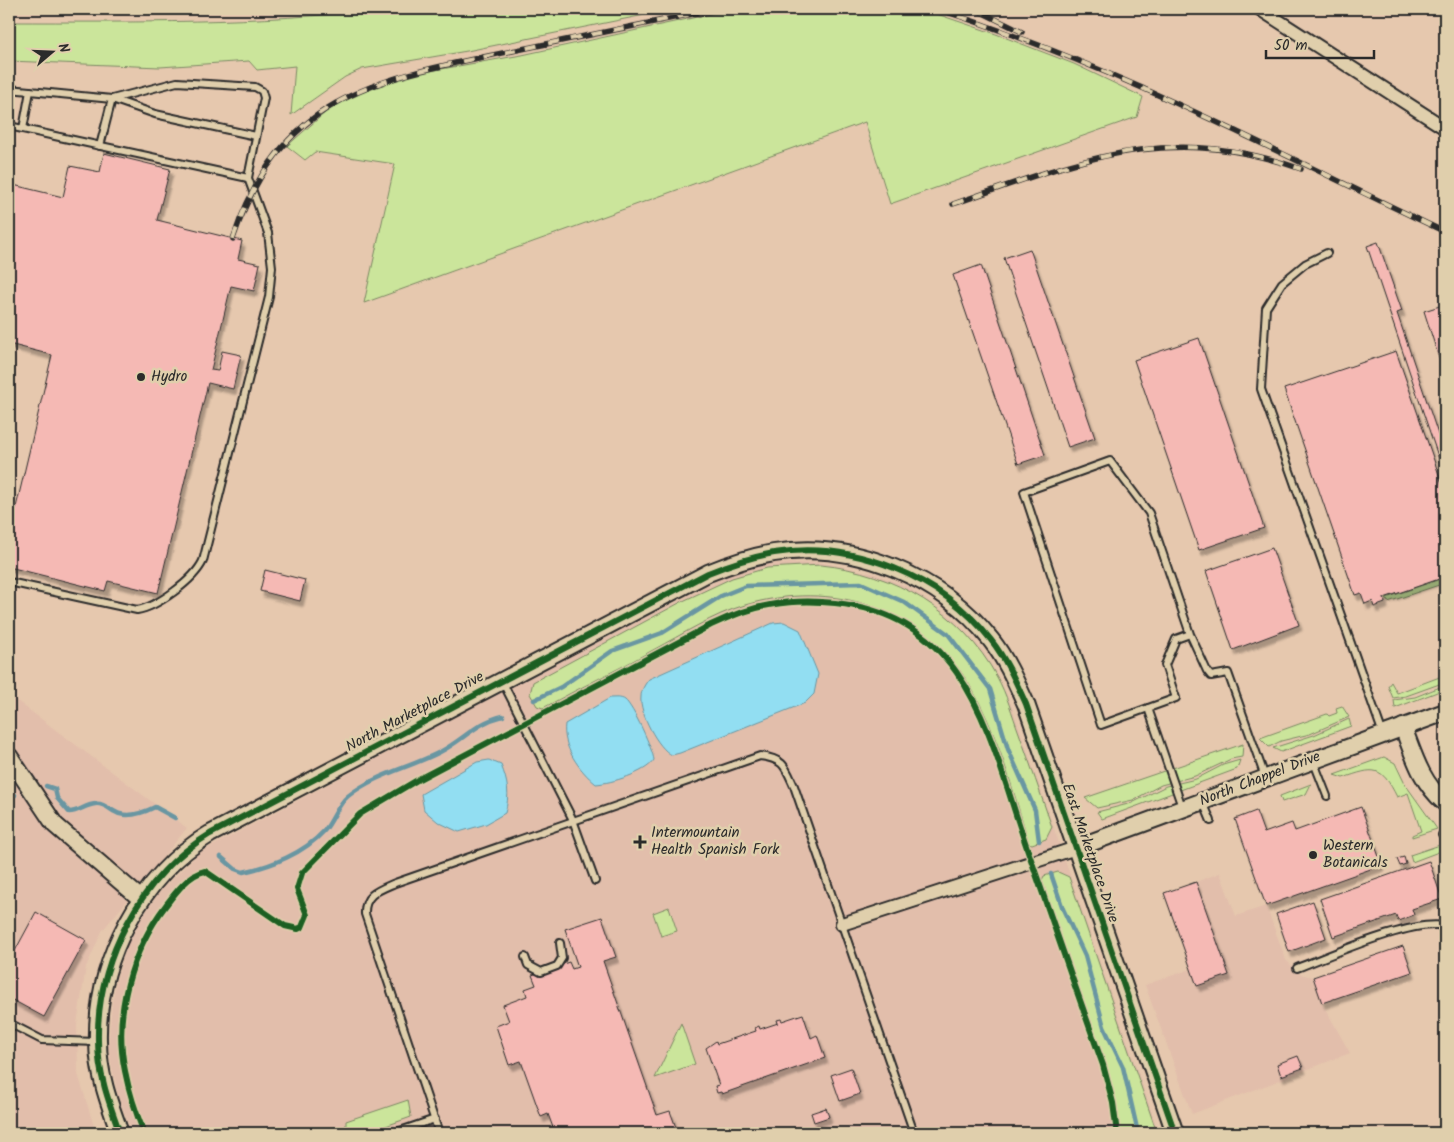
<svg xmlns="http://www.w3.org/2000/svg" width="1454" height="1142" font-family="Kalam,sans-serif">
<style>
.built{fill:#e2beab}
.green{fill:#cbe59b;stroke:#7b8863}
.water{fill:#92def2;stroke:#6996a2}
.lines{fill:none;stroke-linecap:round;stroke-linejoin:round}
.stream{stroke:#6996a2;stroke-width:4.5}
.building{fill:#f5b9b4;stroke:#2b2b2b;filter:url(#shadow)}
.service-casing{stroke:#2b2b2b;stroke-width:10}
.minor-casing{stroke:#2b2b2b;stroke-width:16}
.tertiary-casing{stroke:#2b2b2b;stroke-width:20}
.service{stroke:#e0cfac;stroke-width:6}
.minor{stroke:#e0cfac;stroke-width:12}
.tertiary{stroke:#e0cfac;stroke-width:16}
.rail-casing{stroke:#2b2b2b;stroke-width:5.5}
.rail{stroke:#e0cfac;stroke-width:4;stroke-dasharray:11;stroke-linecap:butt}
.cycleway-casing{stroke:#e0cfac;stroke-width:9}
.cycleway{stroke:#1b5e20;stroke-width:6}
.poi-dot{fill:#2b2b2b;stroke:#e0cfac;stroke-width:2}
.labels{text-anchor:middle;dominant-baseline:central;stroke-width:5;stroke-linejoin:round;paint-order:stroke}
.poi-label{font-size:15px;fill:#2b2b2b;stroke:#e0cfac;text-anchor:start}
.street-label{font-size:15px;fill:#2b2b2b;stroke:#e0cfac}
</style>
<defs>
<filter id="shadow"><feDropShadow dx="3" dy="5.5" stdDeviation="1" flood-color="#0004"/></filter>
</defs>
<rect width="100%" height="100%" fill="#e6c8ae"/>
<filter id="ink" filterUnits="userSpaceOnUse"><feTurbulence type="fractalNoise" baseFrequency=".02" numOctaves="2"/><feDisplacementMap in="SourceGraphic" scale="10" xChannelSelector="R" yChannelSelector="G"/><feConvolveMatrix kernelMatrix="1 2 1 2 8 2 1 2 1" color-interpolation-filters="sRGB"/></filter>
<g filter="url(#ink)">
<!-- built -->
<g class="built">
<polygon points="820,562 876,574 908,587 954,619 982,650 995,671 1011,704 1159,1133 132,1133 118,1096 108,1048 112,1003 116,981 128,941 145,913 161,890 199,853 491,698 725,577 765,564"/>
<polygon points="9,695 187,828 102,931 86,967 77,1024 78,1074 96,1133 9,1133"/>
<polygon points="1220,873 1236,916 1266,906 1286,960 1300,974 1313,977 1322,1003 1350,1053 1192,1114 1145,985 1191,969 1197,986 1229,975 1196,882"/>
</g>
<!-- green -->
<g class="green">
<path d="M382,9H674L467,51L362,69L345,77L291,115L295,66L257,70L249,61L160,67L9,61V22C133,22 258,24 382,9Z"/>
<polygon points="734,9 922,9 996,34 1074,64 1143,97 1137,117 890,204 865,122 364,303 395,164 315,152 305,160 287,146 327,111 350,97 378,85 418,73 522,55"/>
<path d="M821,565C894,572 962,612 997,677C1007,695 1012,714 1019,733C1030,764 1041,795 1052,827L1046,839L1032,844L1029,843C1014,793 996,728 969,684C922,606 830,580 745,605C712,615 683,634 653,650C617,670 579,688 543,708L537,706L530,694L533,682L683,601L732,578L767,568Z"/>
<polygon points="1445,577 1445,583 1388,602 1386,598"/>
<polygon points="1445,675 1445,682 1406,696 1393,698 1388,686 1391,682 1397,693"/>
<polygon points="1445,685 1445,689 1395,708 1394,700 1415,697"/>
<polygon points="1342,706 1349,717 1310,734 1281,741 1269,747 1260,738 1327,714 1329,716 1337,713 1336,708"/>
<polygon points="1349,719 1351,726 1281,752 1273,748 1314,735"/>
<polygon points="1243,744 1242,757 1231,759 1195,776 1161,785 1133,800 1097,808 1085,798"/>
<path d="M1384,757L1395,763L1405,784L1437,829L1412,837V835L1421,831L1408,793L1397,797C1381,765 1375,767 1343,778L1334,775Z"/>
<polygon points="1240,760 1237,769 1102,819 1097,812 1132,803 1166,786 1196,779 1223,765"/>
<polygon points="1311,784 1306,794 1282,802 1280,796"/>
<polygon points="1443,844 1441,851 1412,862 1410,855"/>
<polygon points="1058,872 1069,877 1157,1133 1120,1133 1112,1087 1042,880 1044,876"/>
<polygon points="669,907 677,931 661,936 653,913"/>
<polygon points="681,1023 695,1064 655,1078"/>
<polygon points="408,1100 411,1117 366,1133 346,1133 346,1121"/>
</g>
<!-- water -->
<g class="water">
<path d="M784,622L800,630L818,674L814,694L805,703L680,753L672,755C658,749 639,712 641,697C641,690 645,684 649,679L773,623Z"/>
<path d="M610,698C615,698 621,697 625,700C633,706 653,750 654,760C646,773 611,783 596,784C579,770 562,747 565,724Z"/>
<path d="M489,760L501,765C508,782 510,795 505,813L486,824L459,832L438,822L424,810L421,794L477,762Z"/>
</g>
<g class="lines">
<!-- stream -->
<g class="stream">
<polyline points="534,700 561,687 612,651 662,633 721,596 746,586 861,583 904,602 948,634 990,689 1008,749 1035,810 1039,841"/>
<path d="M46,786L55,789L57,798L69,812C79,812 85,805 95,804C104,802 112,812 120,814C131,817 145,812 155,807L175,818"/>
<polyline points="9,790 15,795"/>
<path d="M221,857L235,869L243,872C272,866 304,853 324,831C333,821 337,805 348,796C376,774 409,768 440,752C463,740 477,722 503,716"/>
<polyline points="1051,874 1063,909 1085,956 1104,1027 1123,1067 1138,1133"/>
</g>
</g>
<!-- building -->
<g class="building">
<polygon points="104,153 170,169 157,220 242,241 238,259 260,264 254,291 231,286 211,370 218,371 222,351 241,355 233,389 208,383 158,593 108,581 105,591 9,567 9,537 52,355 9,344 9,184 63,197 70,166 100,172"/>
<polygon points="1378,242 1402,311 1397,313 1445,455 1445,477 1367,246"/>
<polygon points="1030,249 1095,438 1068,447 1004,258"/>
<polygon points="981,265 1045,455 1018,464 953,275"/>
<polygon points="1443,305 1445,312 1445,377 1424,311"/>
<polygon points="1199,338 1264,528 1199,550 1134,360"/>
<polygon points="1396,351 1445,492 1445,577 1384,598 1385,603 1374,607 1372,601 1365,604 1361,593 1355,595 1284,389"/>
<polygon points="1272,548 1299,625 1233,650 1206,571"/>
<polygon points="265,570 305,580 300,601 260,591"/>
<polygon points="1361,807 1382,865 1266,906 1235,819 1256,811 1264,833 1292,823 1295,831"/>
<polygon points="1404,857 1406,864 1400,866 1397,859"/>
<polygon points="1429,861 1442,899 1412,909 1414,915 1398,921 1396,915 1333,937 1320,899"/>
<polygon points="1196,882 1229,975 1197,986 1164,893"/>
<polygon points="1313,901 1326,938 1289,952 1276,914"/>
<polygon points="36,912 86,940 44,1017 9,998 9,962"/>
<polygon points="602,917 616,957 603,961 657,1115 670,1111 678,1133 555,1133 548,1114 541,1117 521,1061 509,1065 496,1026 509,1021 503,1005 527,996 525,989 536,985 532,975 569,962 572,969 578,967 565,929"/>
<polygon points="1403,946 1412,972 1322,1003 1313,977"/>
<polygon points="803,1014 811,1038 817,1035 825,1058 722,1094 721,1092 717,1093 715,1086 719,1085 706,1048 716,1041 717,1044 756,1031 755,1028 759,1026 760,1029 778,1023 777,1020 781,1019 782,1021"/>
<polygon points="1298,1056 1303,1068 1281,1076 1277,1064"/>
<polygon points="851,1068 860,1094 840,1101 831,1075"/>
<polygon points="826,1108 829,1117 814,1122 811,1113"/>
</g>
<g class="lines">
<defs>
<g id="service">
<polyline points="9,89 112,99 155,114 256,136"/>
<polyline points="9,126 248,178"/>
<polyline points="23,129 30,91"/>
<polyline points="100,146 112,99"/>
<polyline points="1327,253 1305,264 1282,283 1266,308 1261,389 1383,734"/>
<path d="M9,582L137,610C157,607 194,580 203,561L269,297L272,267L268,233L248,178L264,98L262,91L255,87L177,82L112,99"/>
<polyline points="1190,634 1176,639 1165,665 1176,698 1101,725 1024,492 1110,461 1149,513 1190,634 1207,671 1211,676 1228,673 1265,777"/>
<polyline points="502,681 573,820 595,881"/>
<polyline points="1148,708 1182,807"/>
<polyline points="1313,760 1327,796"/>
<polyline points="1203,802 1211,821"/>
<polyline points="1442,835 1445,834"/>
<polyline points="525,957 528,965 541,972 557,966 562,958 560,943"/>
<path d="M1297,968C1332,955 1411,919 1445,926"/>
<polyline points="9,1023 42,1040 96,1042"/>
<polyline points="394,1133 435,1119"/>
<path d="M439,1133L365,914C364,894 379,890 395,883L760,756C784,759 785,766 794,786L914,1133"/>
</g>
<g id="minor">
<polyline points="1260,9 1445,128"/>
<polyline points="842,924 1076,848"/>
</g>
<g id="tertiary">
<path d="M1403,727C1414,756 1421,782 1445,803"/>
<polyline points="9,756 55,825 141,899"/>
<polyline points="1076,848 1445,712"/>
<path d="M120,1133C109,1103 98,1074 98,1041C96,961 141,875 210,834L708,573C730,564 751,557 774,553C854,540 942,577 991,640C1006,659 1016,682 1026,704L1175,1133"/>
</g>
</defs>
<!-- service casing -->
<use href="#service" class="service-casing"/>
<!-- minor casing -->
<use href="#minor" class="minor-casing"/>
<!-- tertiary casing -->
<use href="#tertiary" class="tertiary-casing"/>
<!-- service -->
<use href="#service" class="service"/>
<!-- minor -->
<use href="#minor" class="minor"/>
<!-- tertiary -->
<use href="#tertiary" class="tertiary"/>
<defs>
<g id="rail">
<path d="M937,9C1114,65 1278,153 1445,232"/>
<polyline points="975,9 1022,32"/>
<path d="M953,204C1079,161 1167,121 1301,169"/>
<path d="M233,239C282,91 382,78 517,50C583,36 650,23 717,9"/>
</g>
</defs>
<!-- rail casing -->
<use href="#rail" class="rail-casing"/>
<!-- rail -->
<use href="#rail" class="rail"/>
<defs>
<g id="cycleway">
<path d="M120,1133C109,1103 98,1074 98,1041C96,961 141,875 210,834L708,573C730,564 751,557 774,553C854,540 942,577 991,640C1006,659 1016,682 1026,704L1175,1133"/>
<path d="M144,1133C136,1113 129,1092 125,1071C113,1014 131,951 166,905C175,893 189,874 205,871L285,926L298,929L302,927L307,915L297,889L302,873L360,814L419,779L711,625C753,605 789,598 835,603C971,616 990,742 1027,848C1052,920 1077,993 1103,1065L1113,1103L1117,1133"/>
</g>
</defs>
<!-- cycleway casing -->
<use href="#cycleway" class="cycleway-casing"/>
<!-- cycleway -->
<use href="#cycleway" class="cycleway"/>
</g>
</g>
<!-- markers -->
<g class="poi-dot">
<circle cx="141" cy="377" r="5"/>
<path d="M637.5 834.5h5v5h5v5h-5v5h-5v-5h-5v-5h5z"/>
<circle cx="1313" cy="855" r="5"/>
</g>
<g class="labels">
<!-- poi labels -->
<g class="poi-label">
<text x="151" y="377">Hydro</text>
<text x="651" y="833">Intermountain<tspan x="651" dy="17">Health Spanish Fork</tspan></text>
<text x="1323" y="846">Western<tspan x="1323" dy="17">Botanicals</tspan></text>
</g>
<!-- street labels -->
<g class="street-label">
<text transform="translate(415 712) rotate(-28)">North Marketplace Drive</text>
<text transform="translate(1260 779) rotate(-21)">North Chappel Drive</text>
<text transform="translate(1090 853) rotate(71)">East Marketplace Drive</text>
</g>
</g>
<!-- margin -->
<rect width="1454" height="1142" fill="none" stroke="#e0cfac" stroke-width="30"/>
<rect x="15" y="15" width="1424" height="1112" fill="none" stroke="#2b2b2b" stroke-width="2" filter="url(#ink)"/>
<!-- north arrow -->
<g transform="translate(52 52) rotate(71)" stroke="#e0cfac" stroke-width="4" paint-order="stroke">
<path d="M0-4L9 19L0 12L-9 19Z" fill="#2b2b2b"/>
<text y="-8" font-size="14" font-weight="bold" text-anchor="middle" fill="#2b2b2b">N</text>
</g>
<!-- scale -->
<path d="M1266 50v8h108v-8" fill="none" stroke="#2b2b2b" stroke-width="2.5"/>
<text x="1274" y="50" font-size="15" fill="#2b2b2b" stroke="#e0cfac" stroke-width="4" paint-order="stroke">50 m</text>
</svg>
